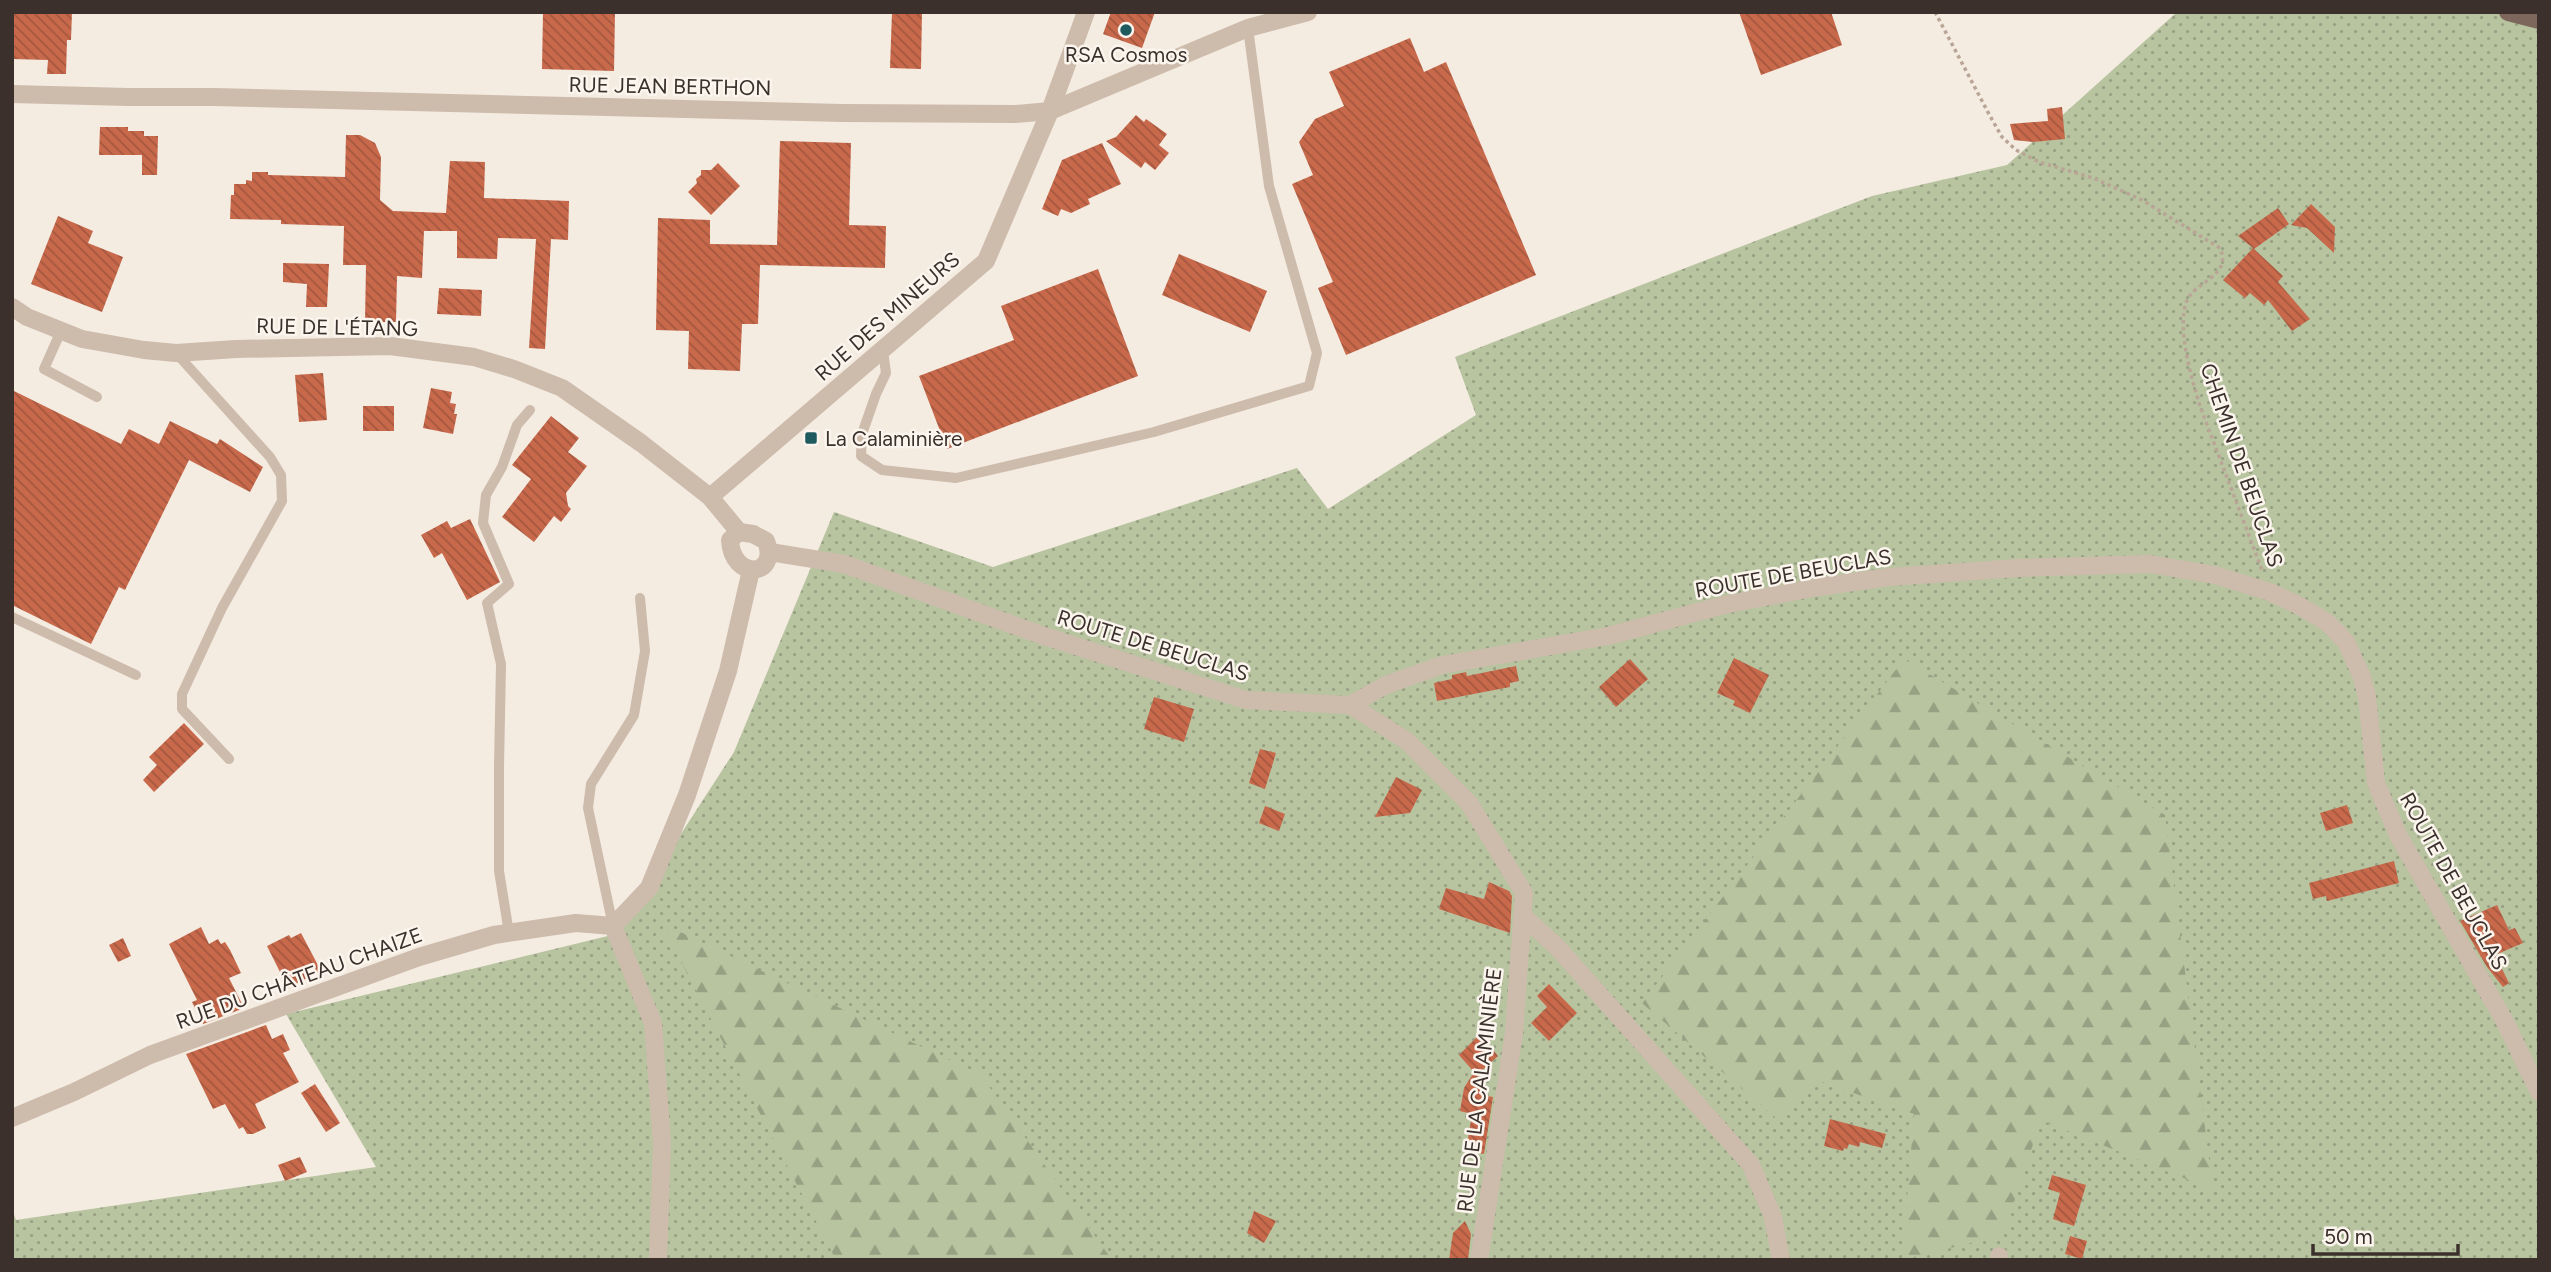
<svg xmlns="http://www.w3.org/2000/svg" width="2551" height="1272" font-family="Figtree,sans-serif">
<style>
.grass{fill:url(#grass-dots)}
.forest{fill:url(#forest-firs)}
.building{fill:url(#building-back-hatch)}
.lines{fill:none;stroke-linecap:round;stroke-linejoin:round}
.path{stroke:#b9a596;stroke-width:3.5;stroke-dasharray:3.5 3.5;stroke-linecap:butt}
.service{stroke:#cdbbac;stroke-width:10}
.minor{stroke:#cdbbac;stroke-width:18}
.tertiary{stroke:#cdbbac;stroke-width:18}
.primary{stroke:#7d675c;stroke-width:18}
.poi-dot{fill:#1f5a5e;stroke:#fbf5ee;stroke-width:2.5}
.labels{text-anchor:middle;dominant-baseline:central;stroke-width:5;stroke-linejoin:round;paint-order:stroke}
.poi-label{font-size:21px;fill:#3b302b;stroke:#fbf5ee}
.street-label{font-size:21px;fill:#3b302b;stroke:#fbf5ee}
</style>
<defs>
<pattern id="grass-dots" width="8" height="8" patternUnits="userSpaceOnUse" patternTransform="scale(1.75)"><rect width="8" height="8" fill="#b8c4a0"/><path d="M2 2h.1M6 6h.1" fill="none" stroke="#97a083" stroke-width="1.8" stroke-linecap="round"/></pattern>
<pattern id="forest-firs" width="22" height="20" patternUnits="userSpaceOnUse" patternTransform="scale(1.75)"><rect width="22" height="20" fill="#b8c4a0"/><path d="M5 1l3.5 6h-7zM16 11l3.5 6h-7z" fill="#97a083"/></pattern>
<pattern id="building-back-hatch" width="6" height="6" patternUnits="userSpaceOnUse" patternTransform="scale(1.75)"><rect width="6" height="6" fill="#c8694b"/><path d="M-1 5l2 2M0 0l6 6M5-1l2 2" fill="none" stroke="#a4573f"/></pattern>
</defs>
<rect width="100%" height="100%" fill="#f4ebe1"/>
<!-- grass -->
<polygon class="grass" points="2177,12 2539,12 2539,1260 12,1260 12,1209 16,1220 376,1167 286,1014 616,934 734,752 834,512 993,567 1297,468 1328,509 1476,415 1455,357 1872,196 2007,165"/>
<!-- forest -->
<g class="forest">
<polygon points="1904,659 2165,815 2213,1190 2041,1120 2003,1235 1902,1260 1914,1114 1819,1081 1777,1119 1642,1003"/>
<polygon points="661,923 981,1075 1112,1260 836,1260"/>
</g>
<!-- building -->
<g class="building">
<polygon points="12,12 72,12 71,40 67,40 66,74 47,74 48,60 12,59"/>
<polygon points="543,12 615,12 614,71 542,69"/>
<polygon points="892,12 922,12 921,69 890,68"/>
<polygon points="1111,12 1155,12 1142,48 1103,34"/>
<polygon points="1739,12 1831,12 1842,45 1761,75"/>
<polygon points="1410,38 1424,72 1446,62 1536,275 1346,355 1318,288 1333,282 1292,184 1313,175 1299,142 1315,119 1344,106 1329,72"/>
<polygon points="2062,107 2065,139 2033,142 2014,140 2010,124 2048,121 2047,109"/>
<polygon points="1136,115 1144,122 1146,119 1167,134 1159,145 1169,153 1155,170 1145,162 1141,168 1106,141 1116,137"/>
<polygon points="100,127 128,127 128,131 144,131 144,136 158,136 157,175 142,175 142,155 99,155"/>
<polygon points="346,135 360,135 375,143 381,157 380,200 393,211 446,213 450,161 485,162 484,198 569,201 568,240 551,239 545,349 529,348 536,239 498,238 497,259 457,258 457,231 424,231 422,278 397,276 396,322 365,322 366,265 343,265 344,226 281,224 281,220 230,219 231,195 234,195 234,184 246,184 246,180 252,181 252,172 268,172 268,175 345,177"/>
<polygon points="780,141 851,143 849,225 886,226 885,268 760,265 758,324 742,324 740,371 688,369 689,331 656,330 658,218 710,220 710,244 777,245"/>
<polygon points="1102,143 1121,184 1088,199 1090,204 1071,213 1061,209 1058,216 1042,209 1062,160"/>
<polygon points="718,163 740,186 711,215 688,192 697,183 696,179 701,175 701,170 711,170"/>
<polygon points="2311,204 2335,227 2334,253 2307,228 2291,225"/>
<polygon points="2278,208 2289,224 2254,249 2283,276 2278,282 2310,319 2292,331 2268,300 2264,305 2250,293 2245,298 2223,280 2253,248 2238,236"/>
<polygon points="58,216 93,231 88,243 123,257 102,312 31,284"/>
<polygon points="1179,254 1267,291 1250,332 1162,295"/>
<polygon points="283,263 329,264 327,307 306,307 307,284 283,282"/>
<polygon points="1098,269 1138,376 947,449 919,376 1014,340 1001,306"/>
<polygon points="439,288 482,290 481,316 437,314"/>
<polygon points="323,373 327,420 299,422 295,375"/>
<polygon points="431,388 452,392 450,403 456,404 454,414 457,414 453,434 423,428"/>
<polygon points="12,390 121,444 129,429 159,444 170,421 217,444 220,439 263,467 250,492 189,460 125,590 119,587 91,644 12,605"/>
<rect x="363" y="406" width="31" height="25"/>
<polygon points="551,416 579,438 568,452 587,466 566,493 568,506 571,509 561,522 554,516 534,542 502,517 531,479 512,465"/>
<polygon points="470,519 500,582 467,600 442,553 434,558 421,535 447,521 451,528"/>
<polygon points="1734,658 1769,675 1750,713 1733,705 1735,701 1717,693"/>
<polygon points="1630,659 1648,679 1616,707 1599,687"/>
<polygon points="1516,666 1519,681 1510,683 1510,687 1437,701 1434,683 1452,679 1452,675 1466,672 1467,676"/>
<polygon points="1154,697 1194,709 1184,742 1144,729"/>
<polygon points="184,723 204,744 154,792 143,780 157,765 149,757"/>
<polygon points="1260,749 1276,753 1265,789 1249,783"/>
<polygon points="1396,777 1422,790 1410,813 1375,817"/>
<polygon points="2347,805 2353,823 2326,831 2320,813"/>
<polygon points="1265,806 1285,814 1279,831 1259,823"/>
<polygon points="2394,861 2399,883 2327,901 2326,896 2313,899 2309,883"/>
<polygon points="1489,882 1509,891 1512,896 1510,933 1439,909 1446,888 1484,899"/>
<polygon points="2497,905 2509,930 2515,928 2523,943 2495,955 2509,983 2503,987 2487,967 2460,921"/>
<polygon points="201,927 209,944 218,939 221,944 225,942 230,950 241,973 229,978 244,1008 203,1024 192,1002 197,1000 169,944"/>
<polygon points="301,933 321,971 288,988 267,946 289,935 291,938"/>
<polygon points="123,938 131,956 118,962 109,945"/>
<polygon points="1549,984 1577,1013 1549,1041 1531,1023 1547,1007 1537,996"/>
<polygon points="266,1025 272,1039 283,1034 290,1050 283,1053 299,1082 255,1104 266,1128 253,1134 247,1134 243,1127 239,1129 225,1104 213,1109 186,1054"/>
<polygon points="1480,1034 1498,1056 1477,1075 1486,1086 1481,1095 1493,1097 1484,1154 1466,1151 1472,1114 1460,1111 1464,1088 1474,1072 1459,1055"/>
<polygon points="315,1084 340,1123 326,1132 301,1093"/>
<polygon points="1830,1119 1886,1134 1882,1148 1860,1142 1859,1147 1849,1144 1847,1149 1844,1148 1843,1151 1824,1146"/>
<polygon points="300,1157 307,1172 285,1181 278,1165"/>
<polygon points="2052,1175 2086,1185 2074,1226 2053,1219 2060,1193 2048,1189"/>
<polygon points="1254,1211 1276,1221 1264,1243 1247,1233"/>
<polygon points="1465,1221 1471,1234 1468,1260 1449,1260 1453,1233"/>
<polygon points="2070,1236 2087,1241 2082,1259 2065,1254"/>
</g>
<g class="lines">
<!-- path -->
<path class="path" d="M1935,12L1990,116L2002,137L2016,150L2039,162L2093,178L2142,200L2220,248C2233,277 2193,281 2186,303C2177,330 2192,380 2200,406L2262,570"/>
<!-- service -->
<g class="service">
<polyline points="61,331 44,369 97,397"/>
<polyline points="883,351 886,373 876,394 862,434 861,456 882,470 956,478 1154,432 1309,386 1317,353 1269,186 1248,28"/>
<polyline points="176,353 270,457 281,475 282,501 222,608 182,694 182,709 229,759"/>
<polyline points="12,617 136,675"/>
<polyline points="613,926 588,808 591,784 634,715 645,651 640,598"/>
<polyline points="509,933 499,871 499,767 501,664 487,603 509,584 483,523 486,495 502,467 517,425 530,410"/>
</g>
<!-- minor -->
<g class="minor">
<polyline points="12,94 128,97 213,97 842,113 1015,114 1050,111 1248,28 1308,12"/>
<polyline points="12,307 27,317 82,339 144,350 176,353 236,349 390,346 474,357 514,369 562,388 641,443 710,497 739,532"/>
<polyline points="710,497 986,261 1050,111 1086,12"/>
<path d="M739,532L753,534L766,541C780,577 732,581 730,540Z"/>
<polyline points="770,552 844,564 1044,636 1246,700 1350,705 1386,685 1442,665 1608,636 1724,605 1817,587 1890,577 2018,568 2150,564 2215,575 2270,592 2300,606 2328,623 2346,642 2362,677 2367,697 2376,783 2398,835 2504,1020 2539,1092"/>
<polyline points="1350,705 1407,741 1469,803 1524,893 1514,1033 1479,1260"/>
<polyline points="1523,916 1558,948 1751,1165 1773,1217 1781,1260"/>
<polyline points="12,1118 74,1092 150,1055 419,957 494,935 576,923 613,926 649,888 687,795 728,671 751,570"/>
<polyline points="1999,1260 1999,1256"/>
</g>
<!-- tertiary -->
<polyline class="tertiary" points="613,926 653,1023 662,1143 658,1260"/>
<!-- primary -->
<polyline class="primary" points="2508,12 2539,20"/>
</g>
<!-- markers -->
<g class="poi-dot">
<circle cx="1126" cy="30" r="7"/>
<rect x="804" y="431" width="14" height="14" rx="3.5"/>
</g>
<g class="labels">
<!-- poi labels -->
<g class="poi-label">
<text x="1126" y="54">RSA Cosmos</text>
<text x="825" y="438" text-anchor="start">La Calaminière</text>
</g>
<!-- street labels -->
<g class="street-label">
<text transform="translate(670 86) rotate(1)">RUE JEAN BERTHON</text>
<text transform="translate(887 316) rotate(-41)">RUE DES MINEURS</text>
<text transform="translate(337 327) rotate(1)">RUE DE L'ÉTANG</text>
<text transform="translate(2242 465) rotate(71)">CHEMIN DE BEUCLAS</text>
<text transform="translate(1793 573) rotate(-10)">ROUTE DE BEUCLAS</text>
<text transform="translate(1153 645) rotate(17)">ROUTE DE BEUCLAS</text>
<text transform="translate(2454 881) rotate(61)">ROUTE DE BEUCLAS</text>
<text transform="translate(299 978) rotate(-20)">RUE DU CHÂTEAU CHAIZE</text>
<text transform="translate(1479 1090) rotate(-83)">RUE DE LA CALAMINIÈRE</text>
</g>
</g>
<!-- border -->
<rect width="2551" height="1272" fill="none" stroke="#3b302b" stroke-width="28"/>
<!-- scale -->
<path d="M2313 1244v10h145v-10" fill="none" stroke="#3b302b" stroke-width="3.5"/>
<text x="2324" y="1244" font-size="21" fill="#3b302b" stroke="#fbf5ee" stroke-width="5" paint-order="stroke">50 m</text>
</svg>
